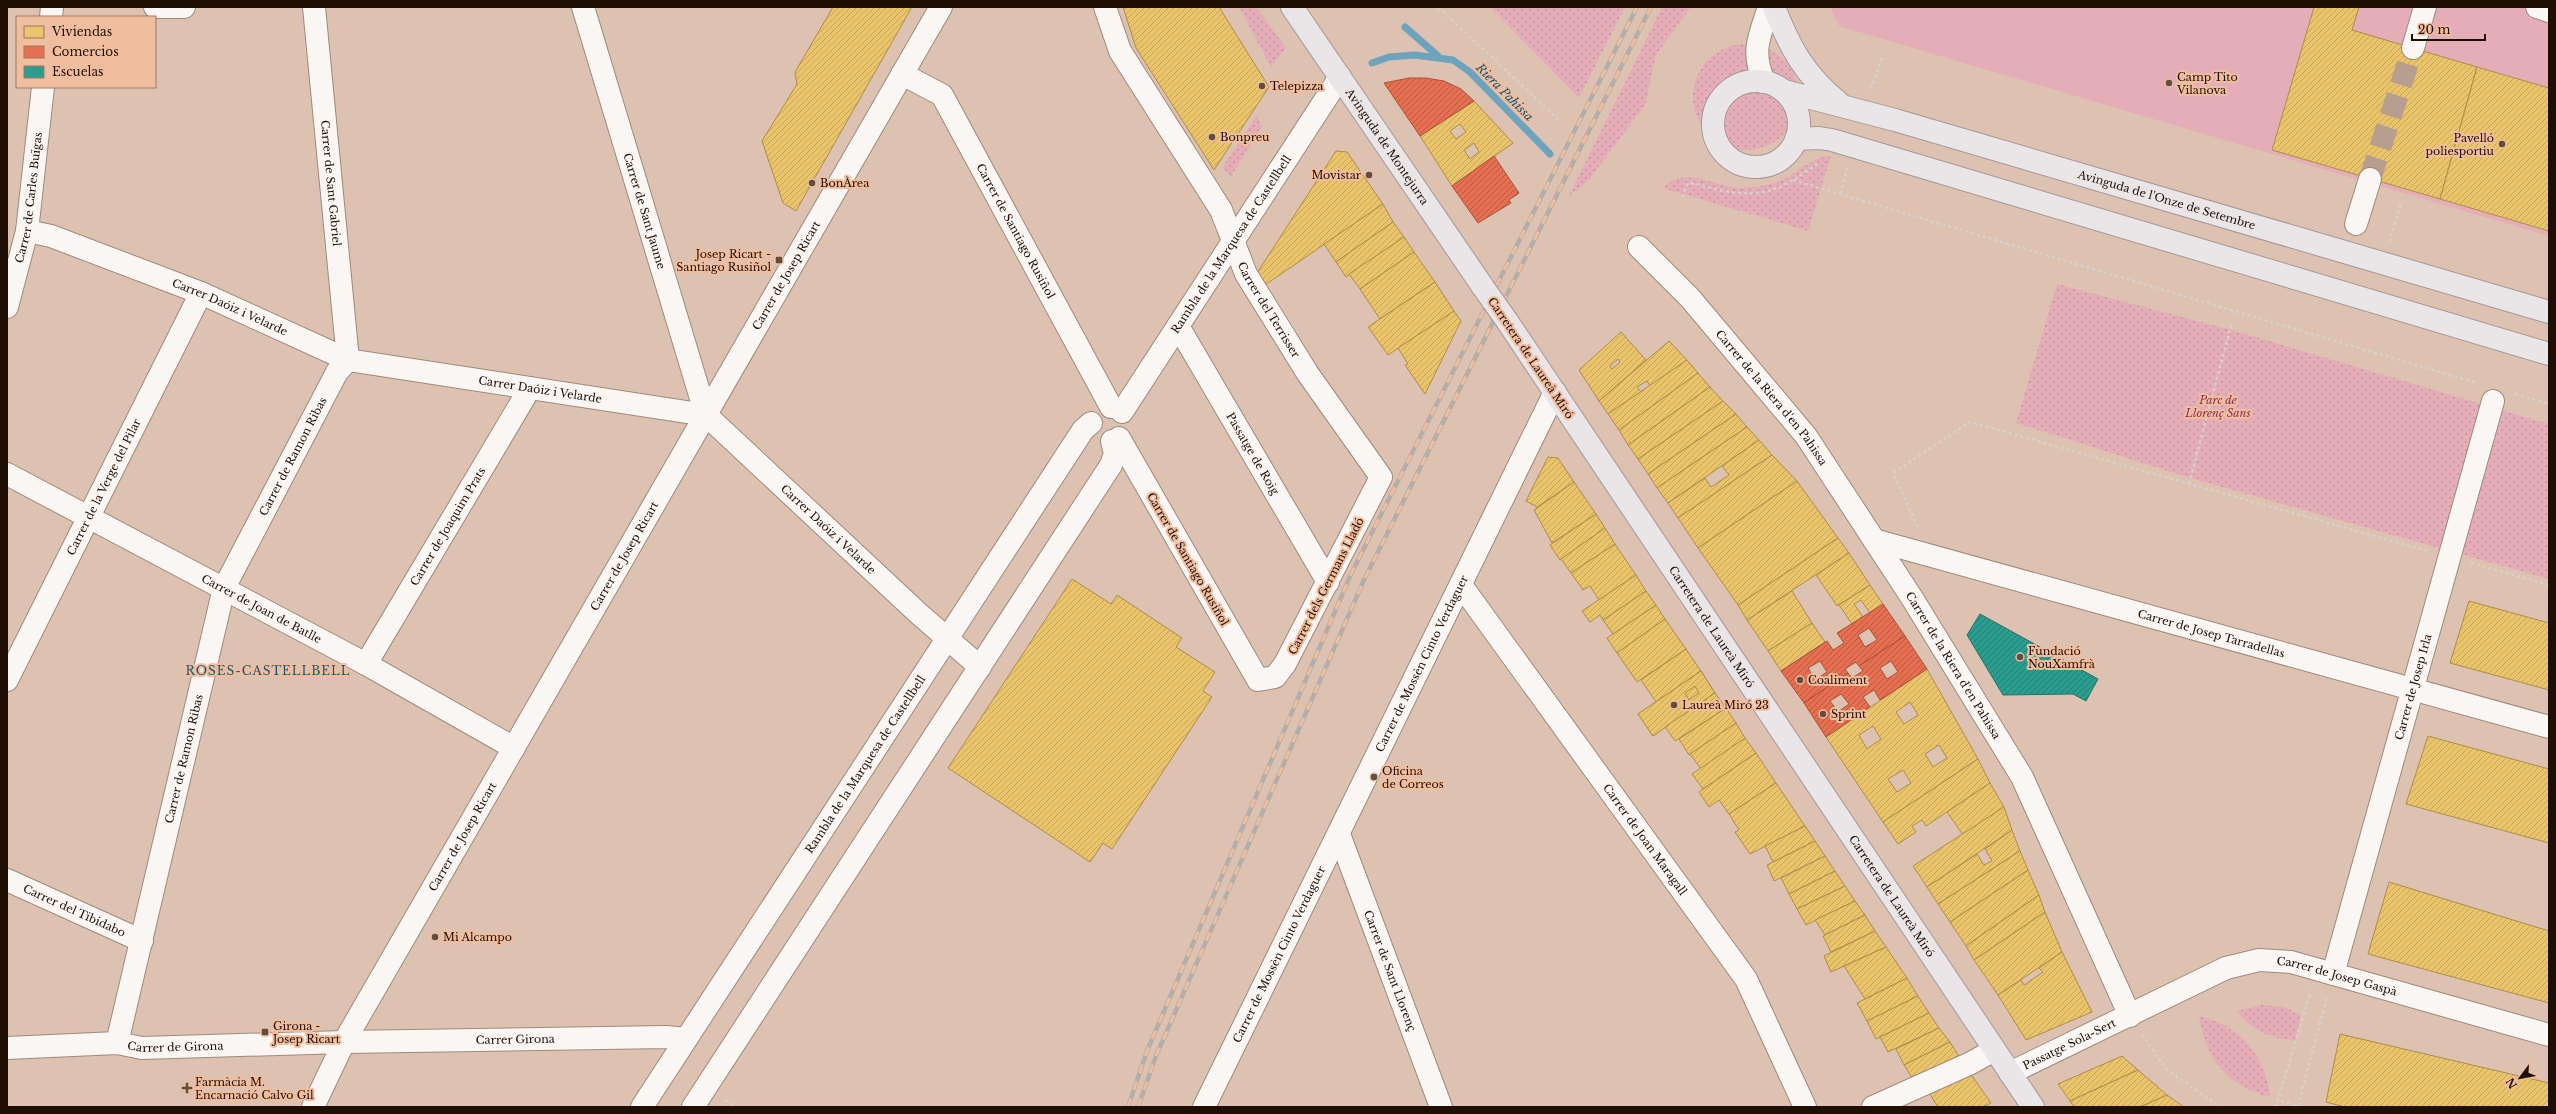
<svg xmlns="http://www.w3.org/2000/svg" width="2556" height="1114" font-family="'Libre Baskerville',serif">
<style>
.green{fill:url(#green-dots)}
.pitch{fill:#e5adb7}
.homes{fill:url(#homes-hatch);stroke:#ac8d4b;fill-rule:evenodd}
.shops{fill:url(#shops-hatch);stroke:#ab523a;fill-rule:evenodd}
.schools{fill:url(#schools-hatch);stroke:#277265}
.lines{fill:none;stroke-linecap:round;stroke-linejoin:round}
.stream{stroke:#6ea3bd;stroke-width:7}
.minor-tunnel{stroke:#b79e8e;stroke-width:22;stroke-dasharray:22 11;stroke-linecap:butt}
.minor-casing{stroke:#9e8a7c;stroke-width:24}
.major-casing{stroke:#a69797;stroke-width:24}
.path{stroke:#d8d0ca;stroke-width:2.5;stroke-dasharray:3 3;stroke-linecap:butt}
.minor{stroke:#faf6f3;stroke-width:22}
.major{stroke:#eae5e7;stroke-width:22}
.rail-casing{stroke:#b4aeaa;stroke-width:4.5}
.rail{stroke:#f0be9e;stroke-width:3;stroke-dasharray:9;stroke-linecap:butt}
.major-bridge-casing{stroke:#a69797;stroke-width:24;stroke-linecap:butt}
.major-bridge{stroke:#eae5e7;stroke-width:22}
.poi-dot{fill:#624d41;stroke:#f0be9e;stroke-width:1.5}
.labels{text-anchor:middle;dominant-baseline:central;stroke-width:4;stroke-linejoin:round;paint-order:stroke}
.poi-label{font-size:11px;fill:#1f0e04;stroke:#f0be9e;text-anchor:start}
.street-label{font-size:11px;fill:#1f0e04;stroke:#f0be9e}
.park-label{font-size:11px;font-style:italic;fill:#8a2c59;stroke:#f0be9e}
.water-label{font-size:12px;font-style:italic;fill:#125675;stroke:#f0be9e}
.neighbourhood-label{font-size:12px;letter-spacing:1px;fill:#195978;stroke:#f0be9e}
</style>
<defs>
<pattern id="green-dots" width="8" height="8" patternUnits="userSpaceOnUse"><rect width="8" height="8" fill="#e5adb7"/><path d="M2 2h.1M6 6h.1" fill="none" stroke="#c4949c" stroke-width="1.8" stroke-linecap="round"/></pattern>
<pattern id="homes-hatch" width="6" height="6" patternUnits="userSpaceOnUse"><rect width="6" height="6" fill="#e9c46a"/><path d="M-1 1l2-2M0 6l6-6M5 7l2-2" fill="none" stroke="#c7a75a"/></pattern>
<pattern id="shops-hatch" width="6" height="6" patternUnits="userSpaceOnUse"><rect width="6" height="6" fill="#e76f51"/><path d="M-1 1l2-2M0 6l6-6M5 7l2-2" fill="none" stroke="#bb5a41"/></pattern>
<pattern id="schools-hatch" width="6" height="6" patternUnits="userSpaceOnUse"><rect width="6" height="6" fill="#2a9d8f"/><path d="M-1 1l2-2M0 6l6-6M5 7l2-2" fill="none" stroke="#237e73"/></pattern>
</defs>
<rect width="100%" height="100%" fill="#ddc2b1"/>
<!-- green -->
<g class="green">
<polygon points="1239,7 1256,7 1286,48 1271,67"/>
<polygon points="1490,7 1625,7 1579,98"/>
<polygon points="1662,7 1698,7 1689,9 1656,55 1645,105 1588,181 1569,196"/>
<circle cx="1746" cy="97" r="53"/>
<polygon points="1257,115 1262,127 1231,176 1222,168"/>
<path d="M1831,156L1808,231L1663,188C1686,164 1714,188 1741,188C1753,187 1769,186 1780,181C1799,173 1810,157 1831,156Z"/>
<polygon points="2057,284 2235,331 2549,424 2549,579 2197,480 2016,423"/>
<path d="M2262,1005L2284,1007L2301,1015L2295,1040C2270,1039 2252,1031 2237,1011Z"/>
<path d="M2199,1016C2241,1026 2265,1055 2270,1097C2228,1087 2205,1058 2199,1016Z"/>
</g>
<!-- pitch -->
<g class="pitch">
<polygon points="1830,7 2314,7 2272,150 2549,231 2549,236 1839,26"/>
<polygon points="2359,7 2549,7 2549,88 2352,30"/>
</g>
<!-- homes -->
<g class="homes">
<polygon points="833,7 912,7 796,211 783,203 762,141 797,84 795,72"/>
<polygon points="1123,7 1219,7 1269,87 1214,170 1136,48"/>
<polygon points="2314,7 2359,7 2352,30 2477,67 2440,199 2272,150"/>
<polygon points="2477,67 2549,88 2549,231 2440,199"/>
<path d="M1474,101L1513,143L1452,186L1420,136ZM1460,124L1466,132L1456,139L1450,131ZM1474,143L1479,152L1470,159L1464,150Z"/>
<polygon points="1336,151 1347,152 1383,204 1265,285 1257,273"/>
<polygon points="1383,204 1393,222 1336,262 1324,244"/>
<polygon points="1393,222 1404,237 1346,277 1336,262"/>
<polygon points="1404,237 1414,252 1360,289 1349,274"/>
<polygon points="1414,252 1435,282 1380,319 1360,289"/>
<polygon points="1435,282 1454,311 1388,355 1368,327"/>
<polygon points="1454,311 1461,321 1425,394 1405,365 1408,364 1398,348"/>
<path d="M1621,332L1646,360L1599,401L1579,370ZM1618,359L1620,362L1612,369L1610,366Z"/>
<polygon points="1669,341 1687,360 1650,386 1647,381 1637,387 1641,392 1608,414 1599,401"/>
<polygon points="1687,360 1698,373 1619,430 1608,414"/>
<polygon points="1698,373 1710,387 1628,445 1619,430"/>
<polygon points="1710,387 1723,401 1638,459 1628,445"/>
<polygon points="1723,401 1736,414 1648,474 1638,459"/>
<polygon points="1736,414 1747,427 1657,488 1648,474"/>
<polygon points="1747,427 1759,440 1668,503 1657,488"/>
<polygon points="1759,440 1772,455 1678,518 1668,503 1705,478 1711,487 1729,475 1722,466"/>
<polygon points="1772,455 1797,481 1698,548 1678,518"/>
<polygon points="1548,457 1558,458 1574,482 1537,507 1526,501"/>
<polygon points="1797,481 1838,538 1738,605 1698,548"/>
<polygon points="1574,482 1596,514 1552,543 1534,510"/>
<polygon points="1596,514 1605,528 1560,560 1550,545"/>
<polygon points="1605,528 1615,544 1571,573 1561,559"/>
<polygon points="1838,538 1849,553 1747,620 1738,605"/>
<polygon points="1615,544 1636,575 1599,600 1590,586 1583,590 1571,573"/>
<polygon points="1849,553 1870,585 1837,606 1816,575"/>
<polygon points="1636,575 1646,591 1603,620 1600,615 1590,622 1582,611"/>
<polygon points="1072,579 1111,604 1117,595 1182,638 1176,647 1215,672 1203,691 1212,697 1112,849 1103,843 1090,862 948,768"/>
<polygon points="1870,585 1883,604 1870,613 1861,600 1854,604 1863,617 1852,624 1839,605"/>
<polygon points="1646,591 1656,605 1613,634 1603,620"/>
<polygon points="1792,591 1812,623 1768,651 1747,620"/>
<polygon points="2469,601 2549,623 2549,690 2450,663"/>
<polygon points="1656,605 1665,619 1617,653 1607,638"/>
<polygon points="1665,619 1686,649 1637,682 1617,653"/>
<polygon points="1812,623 1825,642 1781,671 1768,651"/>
<polygon points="1686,649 1701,671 1656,702 1641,680"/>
<path d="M1927,669L1978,759L1883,822L1826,737ZM1910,702L1918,715L1904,724L1896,712ZM1873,726L1881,739L1867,749L1859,735ZM1939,745L1947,758L1933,767L1925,754ZM1903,770L1911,783L1897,792L1888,779Z"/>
<path d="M1701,671L1715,693L1653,736L1638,714ZM1695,686L1699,693L1689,700L1685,693Z"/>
<polygon points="1701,671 1715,693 1653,736 1638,714"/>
<polygon points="1695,686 1699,693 1689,700 1685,693"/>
<polygon points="1715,693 1726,708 1675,741 1665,727"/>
<polygon points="1726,708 1736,723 1689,755 1679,739"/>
<polygon points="1736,723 1745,738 1701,769 1690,754"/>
<polygon points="2428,736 2549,769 2549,843 2406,804"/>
<polygon points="1745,738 1756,753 1703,789 1692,774"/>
<polygon points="1756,753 1776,783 1729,814 1719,800 1709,807 1699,792"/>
<polygon points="1978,759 1990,783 1926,826 1922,820 1912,826 1916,832 1898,844 1883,822"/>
<polygon points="1776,783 1805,826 1750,854 1735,832 1739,830 1729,814"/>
<polygon points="1990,783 2004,807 1963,835 1947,812"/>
<polygon points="2004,807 2012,830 1927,887 1913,866"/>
<polygon points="1805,826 1815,841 1773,862 1765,846"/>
<polygon points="2012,830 2020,851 1938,904 1927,887 1977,854 1984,865 1992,861 1985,849"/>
<polygon points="1815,841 1825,856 1774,881 1767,865"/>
<polygon points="2020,851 2028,870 1950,922 1938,904"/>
<polygon points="1825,856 1835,871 1789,894 1781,878"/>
<polygon points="2028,870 2039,895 1966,946 1950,922"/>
<polygon points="1835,871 1845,886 1797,909 1789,894"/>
<polygon points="2389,882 2549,931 2549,1003 2368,954"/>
<polygon points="1845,886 1855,901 1806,925 1797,909"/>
<polygon points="2039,895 2045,912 1974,960 1966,946"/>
<polygon points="1855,901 1865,915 1825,935 1815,920"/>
<polygon points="2045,912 2062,952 1998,995 1974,960"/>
<polygon points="1865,915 1875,931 1831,952 1823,936"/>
<polygon points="1875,931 1886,947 1831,972 1824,956"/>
<polygon points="1886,947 1907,978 1865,999 1844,966"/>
<polygon points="2062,952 2092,1012 2026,1040 1998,995 2021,980 2024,985 2043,972 2039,968"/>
<polygon points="1907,978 1918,996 1867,1021 1857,1003"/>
<polygon points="1918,996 1929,1013 1876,1039 1867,1021"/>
<polygon points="1929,1013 1939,1028 1888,1052 1880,1037"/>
<polygon points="1939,1028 1950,1042 1904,1065 1896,1049"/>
<polygon points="2340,1034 2549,1083 2549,1107 2345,1107 2326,1102"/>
<polygon points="1950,1042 1960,1058 1914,1081 1904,1065"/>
<polygon points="2122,1056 2138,1070 2070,1101 2058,1084"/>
<polygon points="2138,1070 2167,1095 2140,1107 2074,1107 2070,1101"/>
<polygon points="1970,1073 1991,1103 1983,1107 1938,1107 1929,1093"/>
<polygon points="2167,1095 2184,1107 2140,1107"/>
</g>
<!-- shops -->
<g class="shops">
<polygon points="1409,78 1426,78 1444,81 1461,89 1474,101 1420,136 1384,83"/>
<polygon points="1494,156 1519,193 1509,200 1511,203 1478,223 1452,186"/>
<path d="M1883,604L1905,636L1859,666L1856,662L1845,669L1848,673L1804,703L1781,671L1827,641L1833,650L1844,643L1837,633ZM1869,628L1877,640L1865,647L1858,635ZM1820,661L1827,672L1815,680L1808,668Z"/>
<path d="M1905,636L1927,669L1880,700L1874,690L1863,697L1870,707L1826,737L1804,703L1848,673L1852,678L1863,671L1859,666ZM1891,661L1898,672L1887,679L1880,668ZM1841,694L1849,704L1838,712L1830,701Z"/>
</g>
<!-- schools -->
<polygon class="schools" points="1980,614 2098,679 2086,701 2073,694 2003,695 1967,635"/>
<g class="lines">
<!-- stream -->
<g class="stream">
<polyline points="1405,27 1438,56"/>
<polyline points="1372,63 1389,57 1415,55 1453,60 1470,72 1550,154"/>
</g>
<!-- minor-tunnel -->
<polyline class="minor-tunnel" points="2370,179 2413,48"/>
<defs>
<g id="minor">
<polyline points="155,7 184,7"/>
<path id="s1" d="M314,7L348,360"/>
<path id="s2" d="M583,7L706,415"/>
<path id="s3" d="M1105,7L1120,51L1221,210L1246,274L1308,374L1381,477L1285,664L1275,677L1258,680L1119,438"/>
<polyline points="2537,7 2549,11"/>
<polyline points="51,17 52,7"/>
<polyline points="2413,48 2425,7"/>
<path id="s4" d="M902,74L942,95L1111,407"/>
<path d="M1764,82C1751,50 1759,38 1769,7"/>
<polyline points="2356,224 2370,179"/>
<path id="s5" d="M27,231L51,236L201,293L348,360L706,415L918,613L980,667"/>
<path id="s6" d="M1639,247L1690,298L1806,436L1912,598L2022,777L2130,1016"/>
<path id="s7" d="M7,307L27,231L43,87"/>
<path id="s8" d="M1178,326L1328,582"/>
<path id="s9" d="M1122,412L1340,77"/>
<path id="s10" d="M7,474L366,664L514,748"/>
<path id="s11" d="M1874,540L2549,727"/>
<path id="s12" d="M1461,585L1746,979L1805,1107"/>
<path id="s13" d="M366,664L530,388"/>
<path id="s14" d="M7,680L201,293"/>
<path id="s15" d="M1339,834L1441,1107"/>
<path id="s16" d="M7,880L142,941"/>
<path id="s17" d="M2333,974L2493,401"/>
<path id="s18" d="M117,1043L224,588L337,372L348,360"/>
<path id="s19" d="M7,1048L117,1043L142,1048L344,1042L666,1037L686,1039"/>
<path id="s20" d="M2010,1073L2226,968L2259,960L2291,962L2549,1035"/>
<path id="s21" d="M313,1107L344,1042L941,7"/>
<path id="s22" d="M642,1107L1083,430L1091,423"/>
<polyline points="693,1107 1111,465 1115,454 1112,441"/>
<path id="s23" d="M1204,1107L1555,392"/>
<polyline points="1873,1107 1971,1063 1994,1050"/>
</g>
<g id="major">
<path id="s24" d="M1292,7L1483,287"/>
<path d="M1774,7C1790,48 1804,74 1839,103"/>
<circle cx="1756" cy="124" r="43"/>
<path id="s25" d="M1784,91L1895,120L2549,312"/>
<polyline points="1796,139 1819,138 1832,140 2549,354"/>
<path id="s26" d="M1507,321L2033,1107"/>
</g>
</defs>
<!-- minor casing -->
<use href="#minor" class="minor-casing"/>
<!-- major casing -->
<use href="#major" class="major-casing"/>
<!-- path -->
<g class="path">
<polyline points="1438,7 1560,121"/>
<polyline points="1871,89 1883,54"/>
<polyline points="1793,180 2477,383"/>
<polyline points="1841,194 1847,168"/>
<path d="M1682,197L1688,183C1700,184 1711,189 1724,191C1768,199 1785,186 1820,162"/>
<polyline points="2389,242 2401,203"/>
<polyline points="2515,394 2549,404"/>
<polyline points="2189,484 2232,322"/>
<polyline points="1918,527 1893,473 1970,422 2428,551"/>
<polyline points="2471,563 2549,585"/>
<polyline points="2142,1034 2166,1069 2220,1107"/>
<polyline points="725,1100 736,1107"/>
<polyline points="2298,1106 2327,997"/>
<polyline points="2273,1107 2278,1100 2300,1107"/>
<polyline points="2276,1107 2311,991"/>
</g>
<!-- minor -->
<use href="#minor" class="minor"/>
<!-- major -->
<use href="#major" class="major"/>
<defs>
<g id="rail">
<polyline points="1128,1107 1147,1051 1351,574 1637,7"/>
<polyline points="1138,1107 1156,1056 1364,580 1651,7"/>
</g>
</defs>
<!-- rail casing -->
<use href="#rail" class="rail-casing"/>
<!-- rail -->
<use href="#rail" class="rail"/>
<defs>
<polyline id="major-bridge" points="1483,287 1507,321"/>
</defs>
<!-- major-bridge casing -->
<use href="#major-bridge" class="major-bridge-casing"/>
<!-- major-bridge -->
<use href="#major-bridge" class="major-bridge"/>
</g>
<!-- markers -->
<g class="poi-dot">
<circle cx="2169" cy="83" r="4"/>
<circle cx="1262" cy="86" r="4"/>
<circle cx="1212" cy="137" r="4"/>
<circle cx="2502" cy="144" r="4"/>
<circle cx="1369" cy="175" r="4"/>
<circle cx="812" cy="183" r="4"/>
<rect x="775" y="256" width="8" height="8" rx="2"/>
<circle cx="2020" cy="657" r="4"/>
<circle cx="1800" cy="680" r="4"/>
<circle cx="1674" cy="705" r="4"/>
<circle cx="1823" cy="714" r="4"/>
<circle cx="1374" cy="777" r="4"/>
<circle cx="435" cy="937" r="4"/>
<rect x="261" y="1028" width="8" height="8" rx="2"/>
<path d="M185 1082h4v4h4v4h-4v4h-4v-4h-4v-4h4z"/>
</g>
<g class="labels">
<!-- poi labels -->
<g class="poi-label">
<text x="2177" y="77">Camp Tito<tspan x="2177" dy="13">Vilanova</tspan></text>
<text x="1270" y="86">Telepizza</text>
<text x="1220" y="137">Bonpreu</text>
<text x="2494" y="138" text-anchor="end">Pavelló<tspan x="2494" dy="13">poliesportiu</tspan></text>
<text x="1361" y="175" text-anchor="end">Movistar</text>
<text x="820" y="183">BonÀrea</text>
<text x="771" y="254" text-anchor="end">Josep Ricart -<tspan x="771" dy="13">Santiago Rusiñol</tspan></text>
<text x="2028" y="651">Fundació<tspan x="2028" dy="13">NouXamfrà</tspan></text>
<text x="1808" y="680">Coaliment</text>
<text x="1682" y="705">Laureà Miró 23</text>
<text x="1831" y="714">Sprint</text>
<text x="1382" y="771">Oficina<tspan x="1382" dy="13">de Correos</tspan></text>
<text x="443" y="937">Mi Alcampo</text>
<text x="273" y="1026">Girona -<tspan x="273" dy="13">Josep Ricart</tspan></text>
<text x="195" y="1082">Farmàcia M.<tspan x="195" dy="13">Encarnació Calvo Gil</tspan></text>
</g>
<!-- street labels -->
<g class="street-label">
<text stroke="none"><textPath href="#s24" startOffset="169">Avinguda de Montejurra</textPath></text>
<text stroke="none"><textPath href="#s1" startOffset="177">Carrer de Sant Gabriel</textPath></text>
<text stroke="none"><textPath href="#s7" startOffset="112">Carrer de Carles Buïgas</textPath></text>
<text stroke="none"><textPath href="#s25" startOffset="398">Avinguda de l'Onze de Setembre</textPath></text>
<text stroke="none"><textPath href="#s2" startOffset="213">Carrer de Sant Jaume</textPath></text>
<text stroke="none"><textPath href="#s4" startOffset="200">Carrer de Santiago Rusiñol</textPath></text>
<text stroke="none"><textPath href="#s9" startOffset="200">Rambla de la Marquesa de Castellbell</textPath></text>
<text stroke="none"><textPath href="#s21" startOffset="957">Carrer de Josep Ricart</textPath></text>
<text stroke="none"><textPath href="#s5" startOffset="217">Carrer Daóiz i Velarde</textPath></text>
<text stroke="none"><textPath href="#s3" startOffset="346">Carrer del Terrisser</textPath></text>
<text transform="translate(1531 358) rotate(56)">Carretera de Laureà Miró</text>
<text stroke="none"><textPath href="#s5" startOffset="541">Carrer Daóiz i Velarde</textPath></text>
<text stroke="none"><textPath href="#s6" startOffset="201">Carrer de la Riera d'en Pahissa</textPath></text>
<text stroke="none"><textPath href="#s8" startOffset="148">Passatge de Roig</textPath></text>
<text stroke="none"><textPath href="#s18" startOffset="616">Carrer de Ramon Ribas</textPath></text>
<text stroke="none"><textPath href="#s14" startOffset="216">Carrer de la Verge del Pilar</textPath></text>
<text stroke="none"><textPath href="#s13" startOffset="160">Carrer de Joaquim Prats</textPath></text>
<text stroke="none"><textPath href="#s5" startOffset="876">Carrer Daóiz i Velarde</textPath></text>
<text stroke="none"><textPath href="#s21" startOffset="633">Carrer de Josep Ricart</textPath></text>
<text transform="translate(1188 559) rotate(60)">Carrer de Santiago Rusiñol</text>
<text transform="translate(1326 586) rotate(-63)">Carrer dels Germans Lladó</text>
<text stroke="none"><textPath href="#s10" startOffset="288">Carrer de Joan de Batlle</textPath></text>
<text stroke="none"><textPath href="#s26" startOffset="368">Carretera de Laureà Miró</textPath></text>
<text stroke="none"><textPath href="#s11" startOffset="350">Carrer de Josep Tarradellas</textPath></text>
<text stroke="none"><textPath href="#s23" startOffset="494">Carrer de Mossèn Cinto Verdaguer</textPath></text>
<text stroke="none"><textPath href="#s6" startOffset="525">Carrer de la Riera d'en Pahissa</textPath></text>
<text stroke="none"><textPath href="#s17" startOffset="298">Carrer de Josep Irla</textPath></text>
<text stroke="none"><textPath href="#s18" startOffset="292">Carrer de Ramon Ribas</textPath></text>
<text stroke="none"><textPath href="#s22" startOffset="409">Rambla de la Marquesa de Castellbell</textPath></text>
<text stroke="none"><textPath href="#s21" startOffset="309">Carrer de Josep Ricart</textPath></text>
<text stroke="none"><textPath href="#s12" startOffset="314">Carrer de Joan Maragall</textPath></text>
<text stroke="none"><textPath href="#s26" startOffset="692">Carretera de Laureà Miró</textPath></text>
<text stroke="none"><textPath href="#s16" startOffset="74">Carrer del Tibidabo</textPath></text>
<text stroke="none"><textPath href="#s23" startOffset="170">Carrer de Mossèn Cinto Verdaguer</textPath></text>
<text stroke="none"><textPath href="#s15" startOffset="146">Carrer de Sant Llorenç</textPath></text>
<text stroke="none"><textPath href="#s20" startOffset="354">Carrer de Josep Gaspà</textPath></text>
<text stroke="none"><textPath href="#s19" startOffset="509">Carrer Girona</textPath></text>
<text stroke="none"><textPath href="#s20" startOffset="66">Passatge Sola-Sert</textPath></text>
<text stroke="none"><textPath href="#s19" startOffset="169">Carrer de Girona</textPath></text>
</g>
<!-- park labels -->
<g class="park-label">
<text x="2218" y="400">Parc de<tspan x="2218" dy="13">Llorenç Sans</tspan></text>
</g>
<!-- water labels -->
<g class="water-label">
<text transform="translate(1505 92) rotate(45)">Riera Pahissa</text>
</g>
<!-- neighbourhood labels -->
<g class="neighbourhood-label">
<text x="268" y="670">ROSES-CASTELLBELL</text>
</g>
</g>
<!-- border -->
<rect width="2556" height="1114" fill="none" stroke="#1f0e04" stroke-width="16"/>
<!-- legend -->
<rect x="16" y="16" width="140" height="72" fill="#f0be9e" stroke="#9c7860"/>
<rect x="24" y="26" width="20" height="12" fill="#e9c46a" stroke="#9c7860"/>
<text x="52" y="36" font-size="12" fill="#1f0e04">Viviendas</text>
<rect x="24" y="46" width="20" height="12" fill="#e76f51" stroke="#9c7860"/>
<text x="52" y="56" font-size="12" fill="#1f0e04">Comercios</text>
<rect x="24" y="66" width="20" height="12" fill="#2a9d8f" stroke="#9c7860"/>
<text x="52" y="76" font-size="12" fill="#1f0e04">Escuelas</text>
<!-- north arrow -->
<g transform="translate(2520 1078) rotate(238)" stroke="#f0be9e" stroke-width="3" paint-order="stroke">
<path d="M0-3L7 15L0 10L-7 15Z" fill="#1f0e04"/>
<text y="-6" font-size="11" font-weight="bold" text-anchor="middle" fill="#1f0e04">N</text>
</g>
<!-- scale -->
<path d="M2412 34v6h73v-6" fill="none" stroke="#1f0e04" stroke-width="2"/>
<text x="2418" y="34" font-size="12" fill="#1f0e04" stroke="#f0be9e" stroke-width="3" paint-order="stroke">20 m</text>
</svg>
